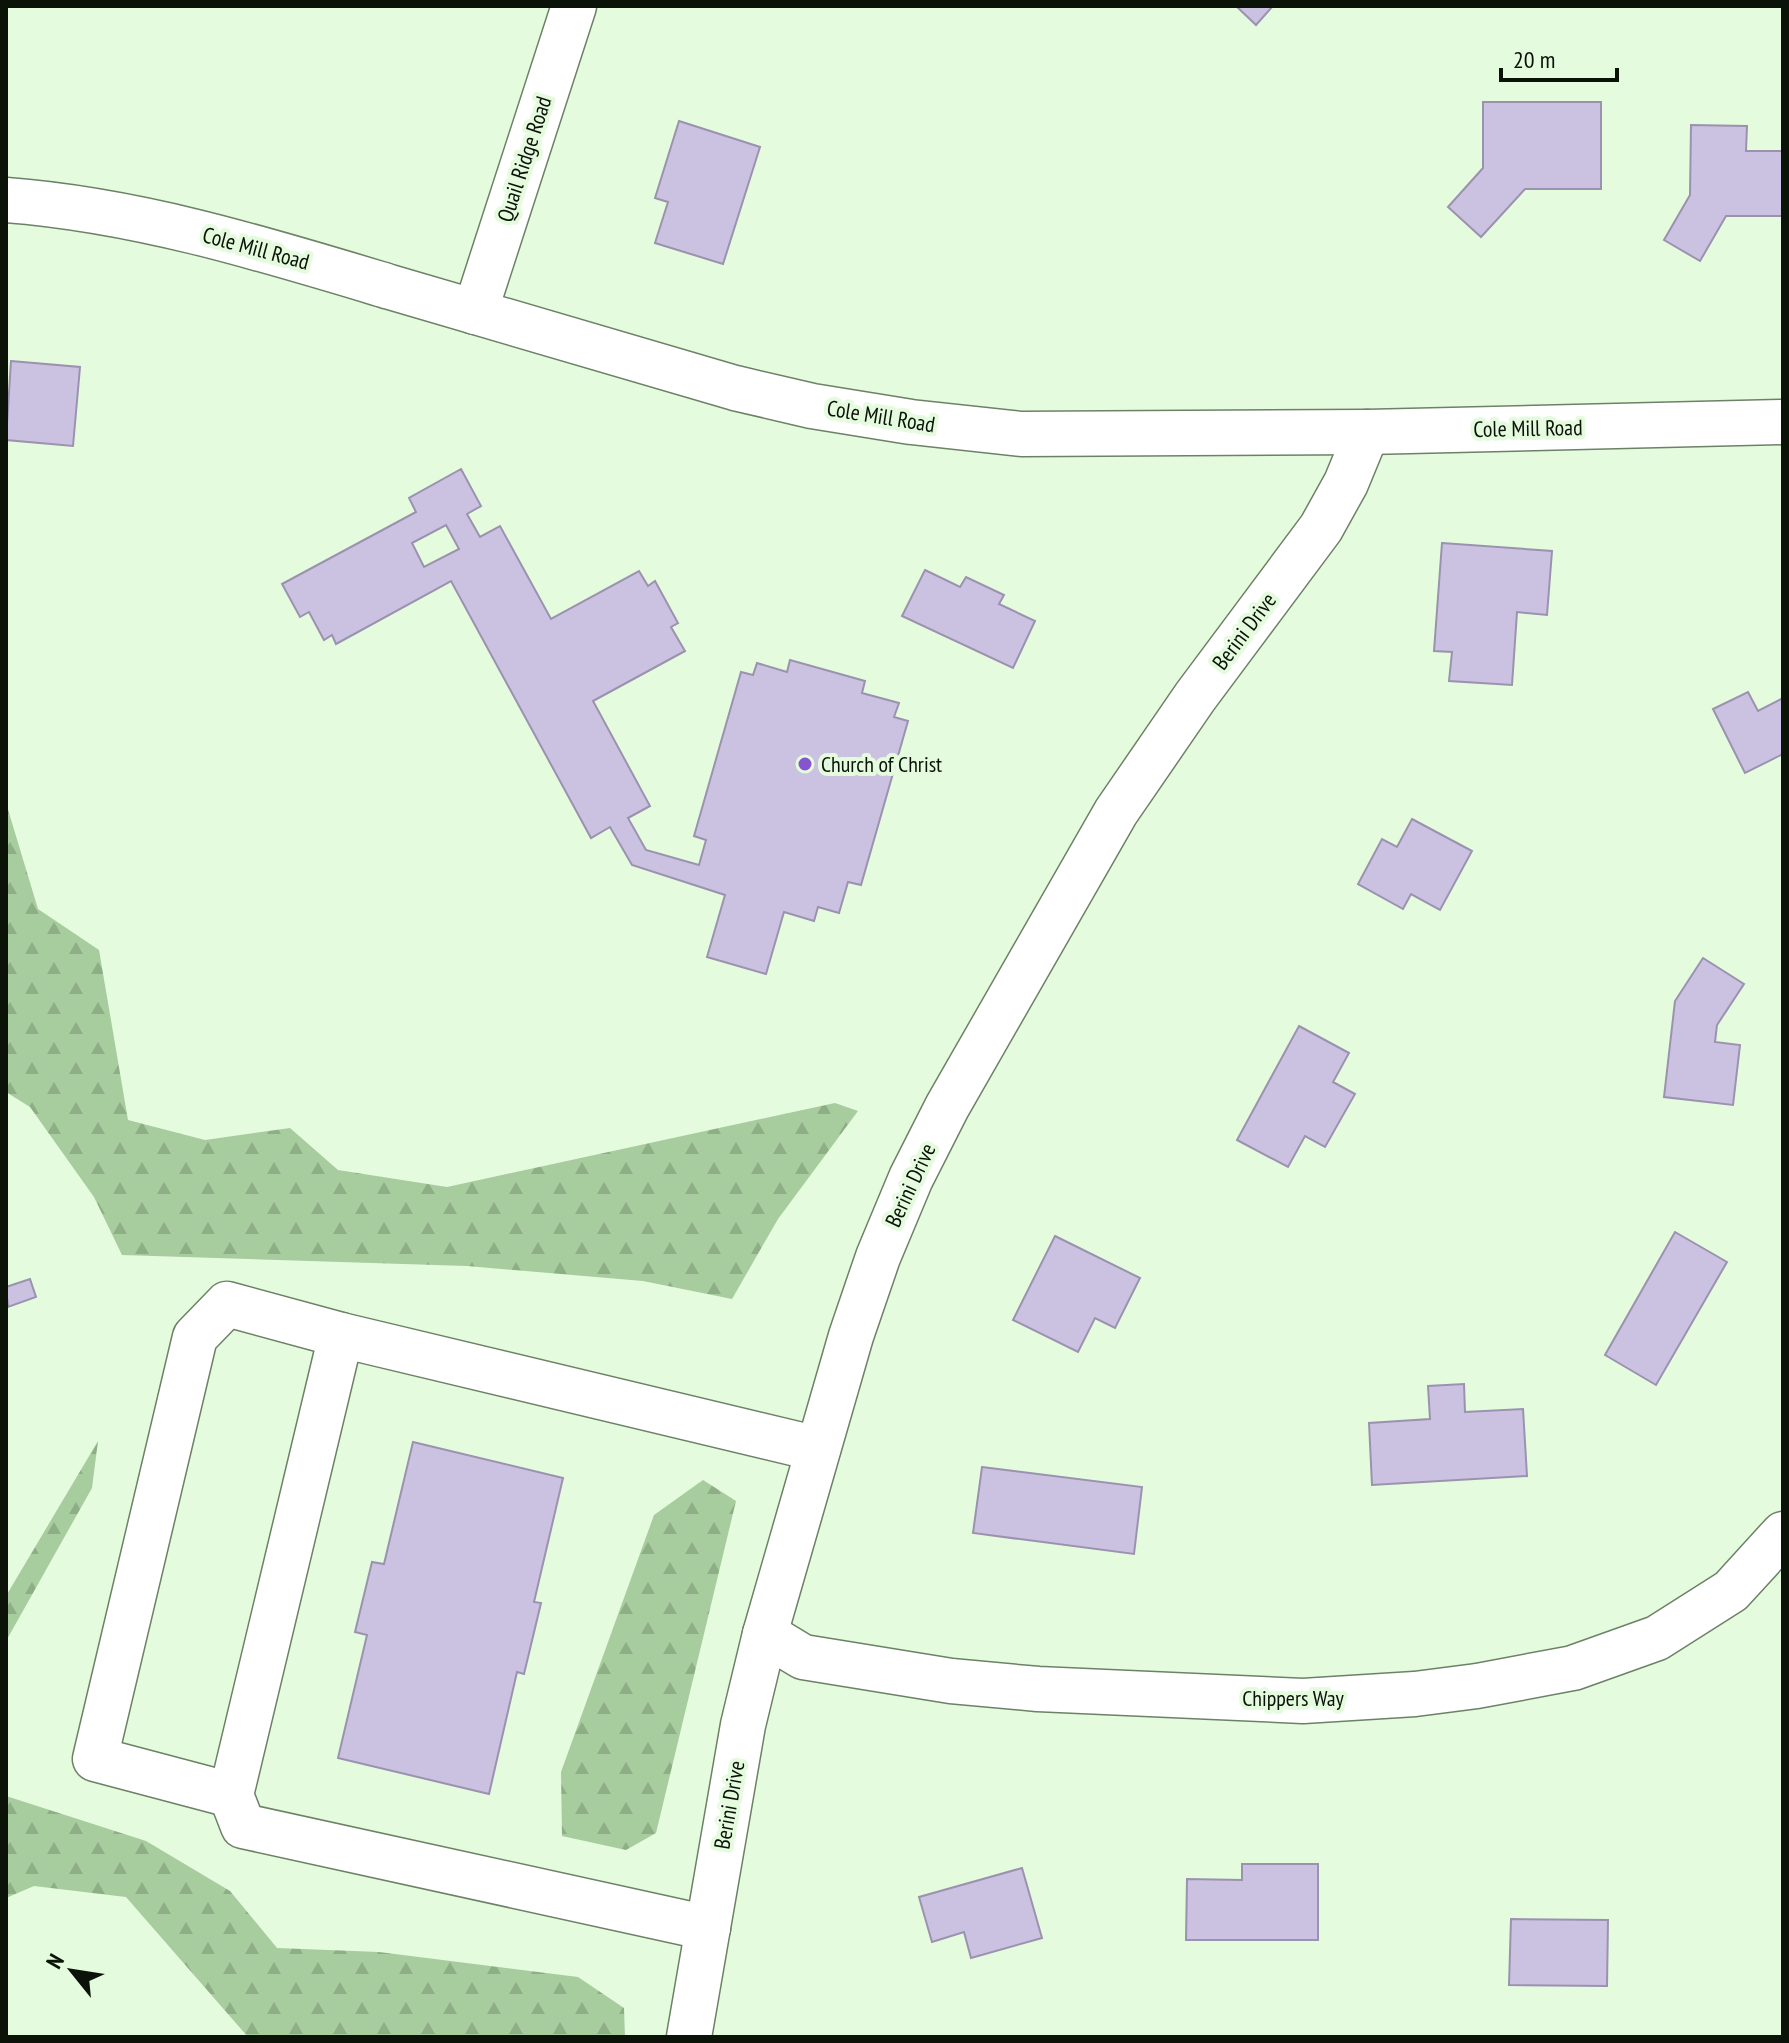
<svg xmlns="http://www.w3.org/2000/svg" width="1789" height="2043" font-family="'PT Sans Narrow',sans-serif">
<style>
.forest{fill:url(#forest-firs)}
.building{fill:#cbc2e1;stroke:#9b92af;stroke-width:2;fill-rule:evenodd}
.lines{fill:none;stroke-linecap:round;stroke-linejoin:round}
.minor-casing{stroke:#6d8167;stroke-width:47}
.minor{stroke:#fff;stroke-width:44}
.poi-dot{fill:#8654cd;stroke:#e4fbde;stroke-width:3}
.labels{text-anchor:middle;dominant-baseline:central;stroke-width:8;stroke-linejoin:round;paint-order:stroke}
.street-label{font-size:22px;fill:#0b1309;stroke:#e4fbde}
.poi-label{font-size:22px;fill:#0b1309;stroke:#e4fbde;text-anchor:start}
</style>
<defs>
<pattern id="forest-firs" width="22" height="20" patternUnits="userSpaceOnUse" patternTransform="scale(2)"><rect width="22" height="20" fill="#a7cc9d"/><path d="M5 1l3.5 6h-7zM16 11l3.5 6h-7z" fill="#8eae86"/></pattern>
</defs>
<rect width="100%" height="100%" fill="#e4fbde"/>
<!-- forest -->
<g class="forest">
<polygon points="6,803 38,909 99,950 128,1120 205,1140 290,1128 338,1170 447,1187 835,1103 858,1111 778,1219 732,1299 643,1281 467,1266 122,1255 94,1197 30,1107 6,1092"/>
<polygon points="98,1441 92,1488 6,1641 6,1596"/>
<polygon points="703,1480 736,1501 656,1833 626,1850 562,1836 561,1772 654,1515"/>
<polygon points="6,1796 146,1841 230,1891 277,1948 379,1952 578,1977 624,2008 625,2037 248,2037 126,1897 34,1886 6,1898"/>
</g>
<!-- building -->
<g class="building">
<polygon points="1236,6 1273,6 1256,25"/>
<polygon points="1483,102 1601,102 1601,189 1525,189 1481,237 1448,207 1483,168"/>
<polygon points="679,121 760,147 723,264 655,243 668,202 655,198"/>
<polygon points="1691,125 1747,126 1746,151 1783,151 1783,216 1726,216 1700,261 1664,240 1690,195"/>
<polygon points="11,361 80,367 73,446 6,440"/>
<path d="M461,469L481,506L467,514L480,537L500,526L551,619L639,571L648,586L655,581L678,623L671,627L685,651L593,701L650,806L628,818L646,850L699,865L706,840L694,836L741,672L753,675L757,663L787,672L790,660L865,681L862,693L899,703L894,717L908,721L861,885L848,882L839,913L818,907L814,921L784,912L766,974L707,957L725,895L632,865L610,827L591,838L451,581L336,644L332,635L324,640L309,612L300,617L282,584L416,512L409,498ZM446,525L459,549L424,567L412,543Z"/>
<polygon points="1442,543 1552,551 1547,615 1517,612 1512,685 1449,681 1452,652 1434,651"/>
<polygon points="925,570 960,587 966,577 1004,595 999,604 1035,621 1013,668 902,616"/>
<polygon points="1748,692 1758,711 1783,698 1783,754 1745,773 1713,709"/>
<polygon points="1412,819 1472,851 1440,910 1411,894 1403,909 1358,884 1382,839 1397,847"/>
<polygon points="1703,958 1744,984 1717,1025 1715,1042 1740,1045 1733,1105 1664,1097 1675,1001"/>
<polygon points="1299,1026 1349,1053 1333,1082 1355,1094 1325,1147 1305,1136 1288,1167 1237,1140"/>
<polygon points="1675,1232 1727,1262 1656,1385 1605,1355"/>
<polygon points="1055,1236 1140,1278 1115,1328 1095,1318 1078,1352 1013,1320"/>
<polygon points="30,1279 36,1297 8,1307 6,1287"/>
<polygon points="1464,1384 1465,1412 1523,1409 1527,1476 1372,1485 1369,1423 1430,1419 1428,1386"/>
<polygon points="413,1442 563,1478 534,1602 541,1603 524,1674 517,1672 489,1794 338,1758 367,1635 355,1632 372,1562 384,1564"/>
<polygon points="982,1467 1142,1487 1134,1554 973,1533"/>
<polygon points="1242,1864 1318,1864 1318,1940 1186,1940 1187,1879 1242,1880"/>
<polygon points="1022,1868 1042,1938 971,1958 964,1932 932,1942 919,1897"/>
<polygon points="1511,1919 1608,1920 1607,1986 1509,1985"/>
</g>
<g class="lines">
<defs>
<g id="minor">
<path d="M6,200C138,210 264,249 390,287C505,321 620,355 735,388L812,406L911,422L1021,434L1367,432L1783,422"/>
<polyline points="475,312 574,6"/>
<polyline points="765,1634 803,1657 951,1681 1038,1689 1303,1701 1415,1694 1477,1686 1573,1668 1657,1638 1731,1591 1783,1534"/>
<polyline points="231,1795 95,1759 195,1337 227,1304 341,1335"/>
<polyline points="708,1928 243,1826 231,1795 341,1335 818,1449"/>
<polyline points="689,2037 743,1725 765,1634 851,1336 878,1257 911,1178 947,1107 1116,812 1195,697 1321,528 1346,483 1367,432"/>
</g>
</defs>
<!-- minor casing -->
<use href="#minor" class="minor-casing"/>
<!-- minor -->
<use href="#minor" class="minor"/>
</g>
<!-- markers -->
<circle class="poi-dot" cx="805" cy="764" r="8"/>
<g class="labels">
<!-- street labels -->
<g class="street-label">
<text transform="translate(524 159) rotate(-72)">Quail Ridge Road</text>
<text transform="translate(256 248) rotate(15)">Cole Mill Road</text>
<text transform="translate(881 416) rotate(9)">Cole Mill Road</text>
<text transform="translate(1528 428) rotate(-1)">Cole Mill Road</text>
<text transform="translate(1244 631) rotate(-53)">Berini Drive</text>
<text transform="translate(910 1185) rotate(-65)">Berini Drive</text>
<text x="1293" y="1698">Chippers Way</text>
<text transform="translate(729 1805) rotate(-80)">Berini Drive</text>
</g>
<!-- poi labels -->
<g class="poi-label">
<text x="821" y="764">Church of Christ</text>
</g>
</g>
<!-- border -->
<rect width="1789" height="2043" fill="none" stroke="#0b1309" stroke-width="16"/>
<!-- north arrow -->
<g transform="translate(72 1971) rotate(300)" stroke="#e4fbde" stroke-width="6" paint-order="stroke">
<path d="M0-6L14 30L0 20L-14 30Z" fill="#0b1309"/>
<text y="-12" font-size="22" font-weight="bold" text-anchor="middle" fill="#0b1309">N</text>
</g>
<!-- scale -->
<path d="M1501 68v12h116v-12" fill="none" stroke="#0b1309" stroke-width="4"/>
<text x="1513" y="68" font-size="24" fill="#0b1309" stroke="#e4fbde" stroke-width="6" paint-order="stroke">20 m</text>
</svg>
